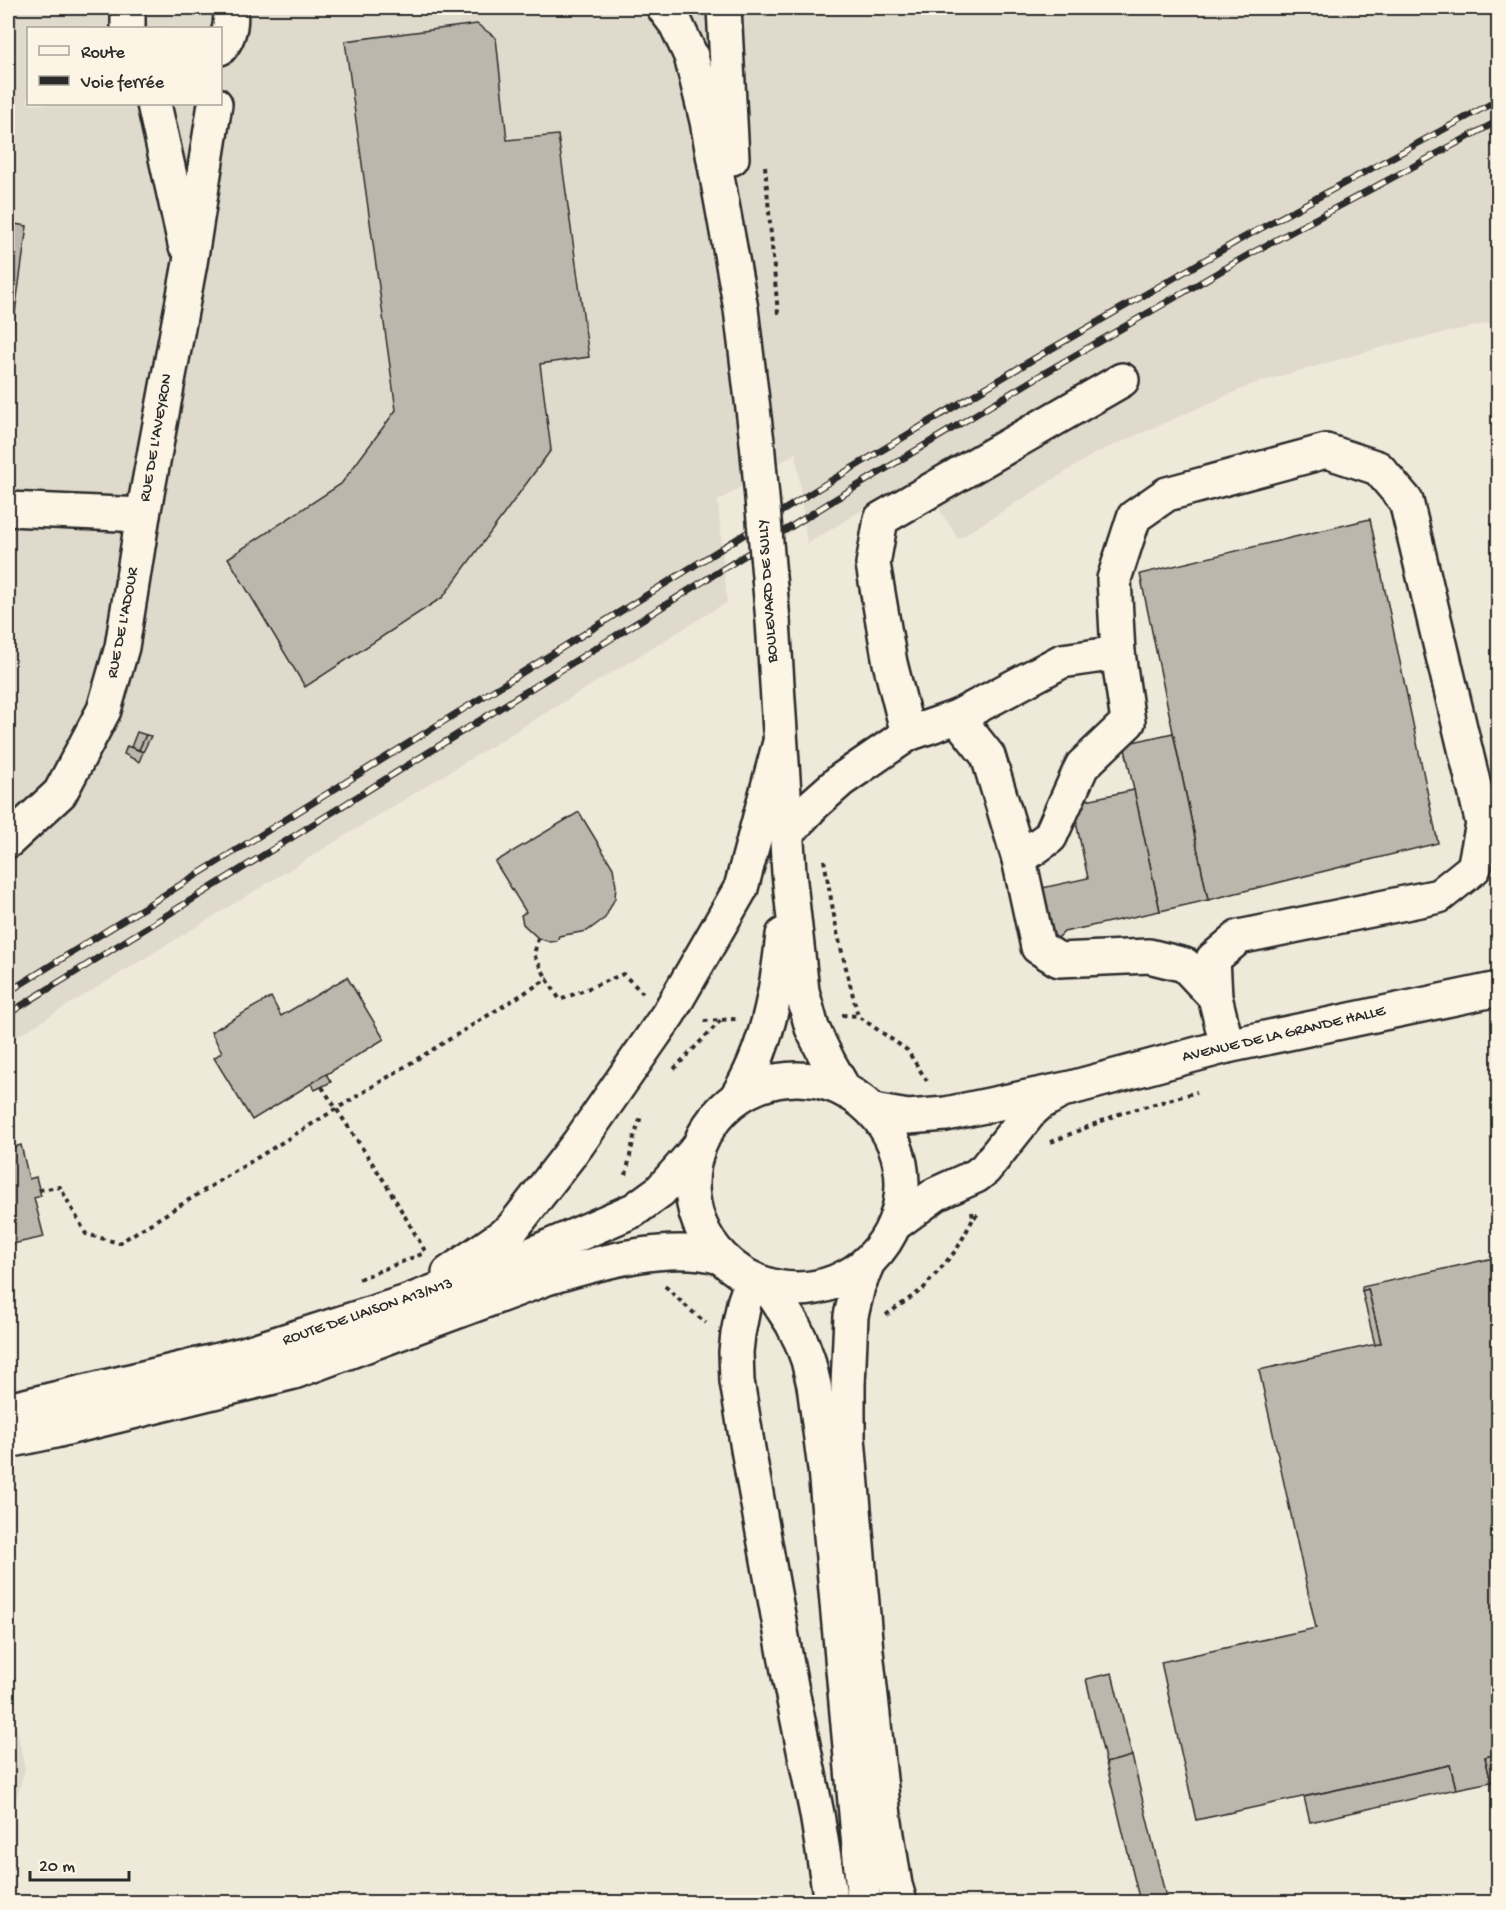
<svg xmlns="http://www.w3.org/2000/svg" width="1506" height="1910" font-family="'Gochi Hand',sans-serif">
<style>
.built{fill:#e0dacc;fill-rule:evenodd}
.building{fill:#bcb7ac;stroke:#2b2b2b;stroke-width:1.5}
.lines{fill:none;stroke-linecap:round;stroke-linejoin:round}
.minor-casing{stroke:#2b2b2b;stroke-width:38}
.major-casing{stroke:#2b2b2b;stroke-width:38}
.highway-casing{stroke:#2b2b2b;stroke-width:38}
.path{stroke:#2b2b2b;stroke-width:4;stroke-dasharray:4.5 4.5;stroke-linecap:butt}
.minor{stroke:#fcf5e5;stroke-width:33}
.major{stroke:#fcf5e5;stroke-width:33}
.highway{stroke:#fcf5e5;stroke-width:33}
.rail-casing{stroke:#2b2b2b;stroke-width:7}
.rail{stroke:#fcf5e5;stroke-width:4.5;stroke-dasharray:14;stroke-linecap:butt}
.major-bridge-casing{stroke:#2b2b2b;stroke-width:38;stroke-linecap:butt}
.major-bridge{stroke:#fcf5e5;stroke-width:33}
.labels{text-anchor:middle;dominant-baseline:central;stroke-width:4.5;stroke-linejoin:round;paint-order:stroke}
.street-label{font-size:16px;fill:#2b2b2b;stroke:#fcf5e5}
</style>
<rect width="100%" height="100%" fill="#efe9da"/>
<filter id="ink" filterUnits="userSpaceOnUse"><feTurbulence type="fractalNoise" baseFrequency=".0167" numOctaves="2"/><feDisplacementMap in="SourceGraphic" scale="12" xChannelSelector="R" yChannelSelector="G"/><feConvolveMatrix kernelMatrix="1 2 1 2 8 2 1 2 1" color-interpolation-filters="sRGB"/></filter>
<g filter="url(#ink)">
<!-- built -->
<g class="built">
<path d="M8,8H1498V321L1394,344L1253,384L1094,454L958,539L938,507L901,486L807,544L796,453L718,501L727,602L8,1042ZM28,28H220V104H28Z"/>
<polygon points="8,1686 25,1769 8,1828"/>
</g>
<!-- building -->
<g class="building">
<polygon points="477,24 496,38 507,140 558,135 589,357 540,364 551,450 443,597 305,687 228,558 341,484 396,410 345,41"/>
<polygon points="8,223 27,226 8,363"/>
<polygon points="1370,519 1438,843 1208,900 1140,574"/>
<polygon points="137,732 146,735 139,750 131,747"/>
<polygon points="1173,733 1208,900 1160,911 1124,744"/>
<polygon points="146,735 151,736 143,752 139,750"/>
<polygon points="127,746 143,752 139,762 124,754"/>
<polygon points="1134,790 1160,911 1064,932 1058,938 1049,940 1043,927 1049,919 1042,888 1088,878 1072,803"/>
<polygon points="579,812 613,868 616,886 615,898 605,918 587,931 559,936 557,941 550,942 538,938 523,924 521,915 526,912 495,862"/>
<polygon points="347,977 384,1039 252,1120 214,1058 222,1052 211,1032 271,997 281,1016"/>
<polygon points="326,1074 331,1082 315,1090 311,1084"/>
<polygon points="21,1145 29,1179 36,1177 41,1196 34,1198 44,1237 8,1245 8,1149"/>
<polygon points="1498,1257 1498,1754 1485,1757 1491,1782 1456,1789 1450,1765 1196,1820 1161,1662 1316,1628 1259,1370 1381,1343 1368,1289 1362,1291 1362,1287"/>
<polygon points="1368,1289 1381,1343 1375,1345 1362,1291"/>
<polygon points="1112,1673 1132,1756 1106,1763 1086,1679"/>
<polygon points="1498,1754 1498,1780 1491,1782 1485,1757"/>
<polygon points="1132,1756 1167,1902 1140,1902 1106,1763"/>
<polygon points="1450,1765 1456,1789 1310,1822 1304,1797"/>
</g>
<g class="lines">
<defs>
<g id="minor">
<polyline points="128,8 128,28"/>
<path d="M220,48C230,36 232,22 230,8"/>
<polyline points="154,104 185,244"/>
<polyline points="8,509 143,515 190,263 215,104"/>
<polyline points="957,717 988,756 1019,859"/>
<polyline points="908,734 890,663 873,564 881,519 1122,380"/>
<polyline points="787,833 814,804 841,780 908,734 957,717 1062,661 1118,653"/>
<polyline points="8,841 60,793 104,710 122,647 143,515"/>
<polyline points="1215,997 1185,965 1149,956 1059,960 1038,947 1019,859 1050,837 1082,766 1128,722 1118,653 1114,579 1134,517 1167,494 1326,451 1378,468 1406,501 1483,824 1474,868 1439,896 1239,937 1213,959 1215,997 1227,1046"/>
<polyline points="873,1111 908,1117 946,1114 1071,1088 1227,1046 1498,989"/>
<polyline points="895,1224 936,1194 976,1176 985,1169 1031,1111 1040,1103 1056,1094"/>
<polyline points="752,1280 744,1303 738,1334 736,1352 737,1381 748,1449 789,1676 817,1814 831,1902"/>
<polyline points="767,1285 792,1323 801,1341 808,1360 814,1385 825,1469 864,1902"/>
</g>
<g id="major">
<polyline points="664,8 676,24 691,56 707,121 741,309 757,442"/>
<polyline points="724,8 732,158"/>
<polyline points="773,621 789,873 802,991 812,1028 829,1063 845,1091"/>
<circle cx="797" cy="1184" r="105"/>
<path d="M736,1098C767,1050 777,991 783,935"/>
<polyline points="449,1273 511,1230 578,1144 669,1013 741,888 780,742"/>
<polyline points="8,1410 244,1354 407,1302 523,1258 634,1210 660,1191 697,1149"/>
<path d="M8,1441L55,1431L294,1372L547,1278C597,1263 669,1242 720,1257"/>
</g>
<polyline id="highway" points="868,1262 858,1286 851,1316 848,1385 848,1438 866,1651 884,1816 895,1885 900,1902"/>
</defs>
<!-- minor casing -->
<use href="#minor" class="minor-casing"/>
<!-- major casing -->
<use href="#major" class="major-casing"/>
<!-- highway casing -->
<use href="#highway" class="highway-casing"/>
<!-- path -->
<g class="path">
<polyline points="765,166 778,314"/>
<polyline points="824,860 837,932 858,1016 907,1050 927,1081"/>
<polyline points="538,938 534,955 547,979"/>
<polyline points="842,1015 858,1016"/>
<polyline points="704,1021 736,1019"/>
<polyline points="674,1069 721,1020"/>
<polyline points="322,1087 386,1184 425,1251"/>
<polyline points="1051,1142 1119,1114 1197,1092"/>
<polyline points="626,1175 634,1137 642,1114"/>
<polyline points="39,1190 60,1187 86,1234 119,1243 547,979 560,1000 623,974 643,993"/>
<polyline points="972,1212 973,1219 980,1212"/>
<polyline points="359,1279 422,1254"/>
<polyline points="665,1286 688,1308 706,1323"/>
<polyline points="886,1315 923,1289 957,1249 973,1219"/>
</g>
<!-- minor -->
<use href="#minor" class="minor"/>
<!-- major -->
<use href="#major" class="major"/>
<!-- highway -->
<use href="#highway" class="highway"/>
<defs>
<g id="rail">
<polyline points="8,992 824,485 1032,360 1241,239 1498,100"/>
<polyline points="8,1014 834,500 1041,375 1250,254 1498,121"/>
</g>
</defs>
<!-- rail casing -->
<use href="#rail" class="rail-casing"/>
<!-- rail -->
<use href="#rail" class="rail"/>
<defs>
<polyline id="major-bridge" points="757,442 773,621"/>
</defs>
<!-- major-bridge casing -->
<use href="#major-bridge" class="major-bridge-casing"/>
<!-- major-bridge -->
<use href="#major-bridge" class="major-bridge"/>
</g>
</g>
<g class="labels">
<!-- street labels -->
<g class="street-label">
<text transform="translate(157 438) rotate(-80)">RUE DE L'AVEYRON</text>
<text transform="translate(769 591) rotate(-94)">BOULEVARD DE SULLY</text>
<text transform="translate(124 623) rotate(-79)">RUE DE L'ADOUR</text>
<text transform="translate(1284 1035) rotate(-13)">AVENUE DE LA GRANDE HALLE</text>
<text transform="translate(368 1313) rotate(-19)">ROUTE DE LIAISON A13/N13</text>
</g>
</g>
<!-- margin -->
<rect width="1506" height="1910" fill="none" stroke="#fcf5e5" stroke-width="30"/>
<rect x="15" y="15" width="1476" height="1880" fill="none" stroke="#2b2b2b" stroke-width="2" filter="url(#ink)"/>
<!-- legend -->
<rect x="27" y="27" width="195" height="78" fill="#fcf5e5" stroke="#a8a49b" stroke-width="1.5"/>
<rect x="39" y="46" width="30" height="9" fill="#fcf5e5" stroke="#a8a49b" stroke-width="1.5"/>
<text x="81" y="57" font-size="18" fill="#2b2b2b">Route</text>
<rect x="39" y="76" width="30" height="9" fill="#2b2b2b" stroke="#a8a49b" stroke-width="1.5"/>
<text x="81" y="87" font-size="18" fill="#2b2b2b">Voie ferrée</text>
<!-- scale -->
<path d="M30 1871v9h99v-9" fill="none" stroke="#2b2b2b" stroke-width="3"/>
<text x="39" y="1871" font-size="18" fill="#2b2b2b" stroke="#fcf5e5" stroke-width="4.5" paint-order="stroke">20 m</text>
</svg>
